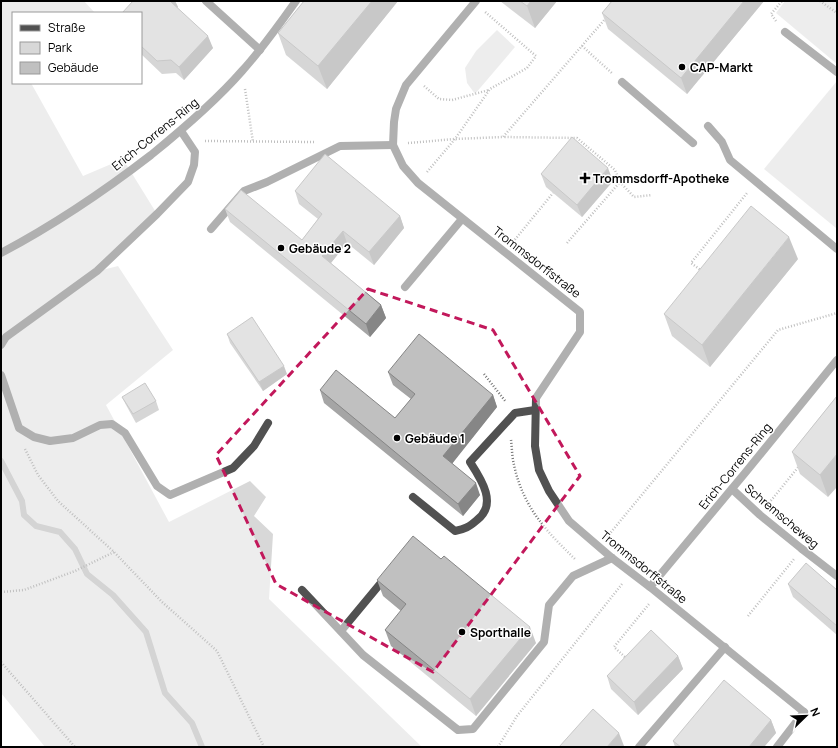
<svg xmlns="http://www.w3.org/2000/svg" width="838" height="748" font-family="Manrope,sans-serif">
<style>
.green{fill:#d8d8d8}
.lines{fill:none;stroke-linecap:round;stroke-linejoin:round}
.stream{stroke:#9f9f9f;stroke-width:6}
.path{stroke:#737373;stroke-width:2.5;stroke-dasharray:1 2;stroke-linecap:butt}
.lane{stroke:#515151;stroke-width:8}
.street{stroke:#515151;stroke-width:8}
.wall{fill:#a5a5a5}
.shaded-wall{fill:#868686}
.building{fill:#c0c0c0;stroke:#868686}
.marked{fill:none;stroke:#c2185b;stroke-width:3;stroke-dasharray:8 5;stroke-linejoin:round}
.poi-dot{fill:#000;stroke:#fff;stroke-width:1.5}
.labels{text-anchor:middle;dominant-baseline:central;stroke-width:3;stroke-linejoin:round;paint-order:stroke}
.poi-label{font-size:12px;font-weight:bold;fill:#000;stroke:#fff;text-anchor:start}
.street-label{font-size:12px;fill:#000;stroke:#fff}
</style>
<rect width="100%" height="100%" fill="#fff"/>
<!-- green -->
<g class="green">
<polygon points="1,1 84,1 95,13 13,13 13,83 31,83 83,176 123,159 157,214 98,271 118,266 173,350 106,405 169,522 250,481 266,497 254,516 273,534 269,599 422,747 45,747 1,693"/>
<polygon points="785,1 837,1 837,64 776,13"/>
<polygon points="497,30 515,47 475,94 467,83 465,68 476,51"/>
<polygon points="837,81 837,226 836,228 764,169"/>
</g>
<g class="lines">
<!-- stream -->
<polyline class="stream" points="1,461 22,501 24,515 36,526 60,532 75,549 87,574 113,595 146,632 165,693 192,723 202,747"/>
<!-- path -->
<g class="path">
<polyline points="820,1 837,13"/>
<polyline points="606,18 503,137 577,138 615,170 620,182 634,197 652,195"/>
<polyline points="776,21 771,14 782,1"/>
<polyline points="582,46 613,74"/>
<polyline points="424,86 439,99 452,100 489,90"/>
<polyline points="245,89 253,142"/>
<polyline points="205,141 314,142"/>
<polyline points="408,143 455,139 503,137"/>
<polyline points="427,172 455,139 490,89 527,68 536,56 484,11"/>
<polyline points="513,242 553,193"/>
<polyline points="567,243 620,182"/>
<polyline points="702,271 691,263 747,193"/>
<polyline points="484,374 506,402"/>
<path d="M511,440C512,448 512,457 514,465C523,507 546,531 576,560"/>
<polyline points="25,449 38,475 58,501 114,552 162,602 217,651 264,747"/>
<polyline points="769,503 800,465"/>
<polyline points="607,537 778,330 837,313"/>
<polyline points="1,592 24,590 75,571 114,552"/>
<polyline points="748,616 794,559"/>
<polyline points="627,659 614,647 649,604"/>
<polyline points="1,662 75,747"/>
<polyline points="498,747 517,716 622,584"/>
</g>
<!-- lane -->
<g class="lane">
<polyline points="785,32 837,72"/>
<polyline points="622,82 693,143"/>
<polyline points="708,126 722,142 730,160 837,249"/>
<polyline points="211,229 244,191 267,182 340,146 393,145"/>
<polyline points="405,287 462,219"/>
<polyline points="1,345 6,337 97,271 157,214 188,182 194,165 195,152 181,131"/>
<polyline points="1,375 19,428 34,437 50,441 73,438 100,425 112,424 125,433 157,486 170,495 233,468 254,446 268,423"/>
<path d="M413,497L455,531C465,529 469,527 477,520C498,504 481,479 470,462L515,413L535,410"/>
<polyline points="802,549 837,576"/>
<polyline points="302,590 363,655 458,730 473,729 544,642 549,605 573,576 612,558"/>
<polyline points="341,631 385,578"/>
<polyline points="639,747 725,647"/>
<polyline points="777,747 804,712"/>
</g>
<!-- street -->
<g class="street">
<polyline points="206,1 260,50"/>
<polyline points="476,1 406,85 396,109 394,122 393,145 403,166 418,183 580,312 580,332 536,398 535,446 539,470 549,491 569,521 612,558 650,587 804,712"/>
<path d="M1,253C54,225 103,192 151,155C183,129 215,102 242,71C262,49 279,25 296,1"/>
<polyline points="732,489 760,515 802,549"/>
<polyline points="650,587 745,473 837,360"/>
</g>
</g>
<!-- wall -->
<g class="wall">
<polygon points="133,1 175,1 178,7 177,8 213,48 184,80 176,73 162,74 141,54 141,13"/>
<polygon points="304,1 398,1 327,89 286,55 278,33"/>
<polygon points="500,1 557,1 535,28"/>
<polygon points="612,1 764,1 687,94 608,29 602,13"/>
<polygon points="541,174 613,181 582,217 546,187"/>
<polygon points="295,191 400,216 404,228 374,265 347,243 331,263 381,305 386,318 370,337 230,222 225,209 302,240 318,219 299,204"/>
<polygon points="798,259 710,367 672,336 664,314"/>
<polygon points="227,334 287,374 263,391 230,343"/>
<polygon points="388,372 493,395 497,407 452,463 480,495 463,516 324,403 320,390 395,418 411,399 393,385"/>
<polygon points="837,396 828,497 800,474 792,452"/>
<polygon points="122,397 156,401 159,410 136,423 126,405"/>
<polygon points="377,580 536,643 476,716 391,646 385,630 401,611 383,596"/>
<polygon points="788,584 837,590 837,635 793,597"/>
<polygon points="678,656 683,669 638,715 611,689 607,676"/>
<polygon points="771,720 776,733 764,747 675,747 673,741"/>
</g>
<!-- shaded-wall -->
<g class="shaded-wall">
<polygon points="169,1 175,1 178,7 173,12"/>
<polygon points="372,1 398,1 327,89 318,66"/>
<polygon points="531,1 557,1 535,28 527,6"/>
<polygon points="744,1 764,1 687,94 681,78"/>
<polygon points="208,36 213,48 184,80 179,67"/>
<polygon points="608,168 613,181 582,217 577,205"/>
<polygon points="400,216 404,228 374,265 369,252"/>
<polygon points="343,231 347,243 326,269 322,256"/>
<polygon points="789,237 798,259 710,367 702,345"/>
<polygon points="381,305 386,318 370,337 366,324"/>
<polygon points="284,366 287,374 263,391 259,382"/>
<polygon points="493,395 497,407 448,469 443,456"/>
<polygon points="837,454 837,487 828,497 820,475"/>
<polygon points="476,483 480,495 463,516 458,504"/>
<polygon points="530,627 536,643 476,716 470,699"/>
<polygon points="678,656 683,669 638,715 634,702"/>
<polygon points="771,720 776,733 764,747 749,747"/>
<polygon points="619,733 624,746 623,747 607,747"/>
</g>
<!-- building -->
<g class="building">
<polygon points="133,1 170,1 208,36 179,67 171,60 157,61 141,46 141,13 122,13"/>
<polygon points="304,1 372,1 318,66 278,33"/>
<polygon points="520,1 531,1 527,6"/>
<polygon points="612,1 744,1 681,78 602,13"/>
<polygon points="572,137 608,168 577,205 541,174"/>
<polygon points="325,154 400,216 369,252 343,231 322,256 381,305 366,324 225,209 241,190 302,240 322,214 295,191"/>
<polygon points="751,206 789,237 702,345 664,314"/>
<polygon points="252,317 284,366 259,382 227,334"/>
<polygon points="419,334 493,395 443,456 476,483 458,504 320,390 336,370 395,418 415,394 388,372"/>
<polygon points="145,383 156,401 133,414 122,397"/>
<polygon points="837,396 837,454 820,475 792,452"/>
<polygon points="413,536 441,559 444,556 530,627 470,699 385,630 406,604 377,580"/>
<polygon points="806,563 837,590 837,626 788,584"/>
<polygon points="651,630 678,656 634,702 607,676"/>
<polygon points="724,680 771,720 749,747 681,747 673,741"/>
<polygon points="593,709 619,733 607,747 559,747"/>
</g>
<!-- marked area -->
<path d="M0 0H838V748H0ZM368,289L493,330L580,476L433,672L276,584L216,455Z" fill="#fff" fill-opacity=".55" fill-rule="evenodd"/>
<path class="marked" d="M368,289L493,330L580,476L433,672L276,584L216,455Z"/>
<!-- markers -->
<g class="poi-dot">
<circle cx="682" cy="67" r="4"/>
<path d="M583 172h4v4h4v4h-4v4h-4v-4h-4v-4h4z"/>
<circle cx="281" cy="248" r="4"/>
<circle cx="397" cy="438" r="4"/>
<circle cx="462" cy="632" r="4"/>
</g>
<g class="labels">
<!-- poi labels -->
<g class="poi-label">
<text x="690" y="67">CAP-Markt</text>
<text x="593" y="178">Trommsdorff-Apotheke</text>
<text x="289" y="248">Gebäude 2</text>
<text x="405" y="438">Gebäude 1</text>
<text x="470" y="632">Sporthalle</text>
</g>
<!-- street labels -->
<g class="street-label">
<text transform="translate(155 134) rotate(-39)">Erich-Correns-Ring</text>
<text transform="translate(537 262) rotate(38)">Trommsdorffstraße</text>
<text transform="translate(735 466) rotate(-51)">Erich-Correns-Ring</text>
<text transform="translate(782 516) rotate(40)">Schremscheweg</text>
<text transform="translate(644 567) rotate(39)">Trommsdorffstraße</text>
</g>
</g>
<!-- border -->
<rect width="838" height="748" fill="none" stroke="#000000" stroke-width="4"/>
<!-- legend -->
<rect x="12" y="12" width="130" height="72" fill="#ffffff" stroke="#999999"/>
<rect x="20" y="25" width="20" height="6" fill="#515151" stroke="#999999"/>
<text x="48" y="32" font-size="12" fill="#000000">Straße</text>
<rect x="20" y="42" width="20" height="12" fill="#d8d8d8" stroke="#999999"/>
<text x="48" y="52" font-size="12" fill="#000000">Park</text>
<rect x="20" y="62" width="20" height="12" fill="#c0c0c0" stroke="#999999"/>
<text x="48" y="72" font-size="12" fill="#000000">Gebäude</text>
<!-- north arrow -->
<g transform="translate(806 716) rotate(67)" stroke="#ffffff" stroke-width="3" paint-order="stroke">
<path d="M0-3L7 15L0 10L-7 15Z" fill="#000000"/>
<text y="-6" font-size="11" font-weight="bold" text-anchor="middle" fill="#000000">N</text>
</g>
</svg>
